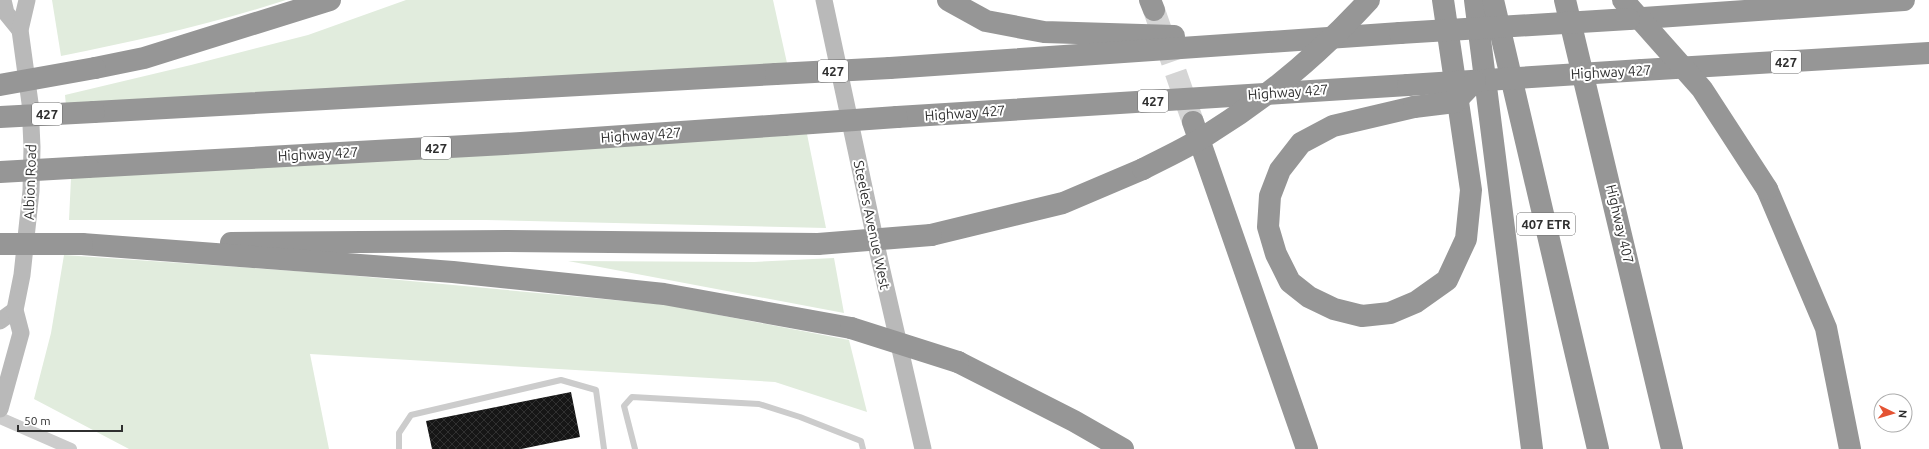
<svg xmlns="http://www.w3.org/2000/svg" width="1929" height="449" font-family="Ubuntu,sans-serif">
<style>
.grass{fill:#e1ecdd}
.building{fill:url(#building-cross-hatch)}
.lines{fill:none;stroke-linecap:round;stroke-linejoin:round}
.highway-tunnel{stroke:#d5d5d5;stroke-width:22;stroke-dasharray:22 11;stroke-linecap:butt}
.lane{stroke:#ccc;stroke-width:6}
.street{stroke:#ccc;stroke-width:12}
.secondary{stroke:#b9b9b9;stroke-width:17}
.highway{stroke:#969696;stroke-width:22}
.highway-bridge{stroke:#969696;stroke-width:22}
.labels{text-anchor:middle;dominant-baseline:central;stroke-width:4;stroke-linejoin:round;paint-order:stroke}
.shield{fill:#fff;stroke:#6d6d6d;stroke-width:1}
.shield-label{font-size:13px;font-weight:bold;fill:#2f2f2f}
.street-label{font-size:14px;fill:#2f2f2f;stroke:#fff}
</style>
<defs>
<pattern id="building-cross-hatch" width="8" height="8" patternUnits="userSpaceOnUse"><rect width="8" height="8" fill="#161616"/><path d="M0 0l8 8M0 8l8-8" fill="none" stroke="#303030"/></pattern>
</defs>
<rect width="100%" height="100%" fill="#fff"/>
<!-- grass -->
<g class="grass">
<path d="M52,0H286C212,24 137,41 61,56Z"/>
<polygon points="406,0 773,0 787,63 66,106 65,95 191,65 308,35"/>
<polygon points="807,134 826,228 486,220 69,220 71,178"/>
<polygon points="64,255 324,273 667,305 849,340 867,412 775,382 310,354 329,449 129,449 34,399 51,333"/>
<polygon points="834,258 844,313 568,261 754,262"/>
</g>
<!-- building -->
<polygon class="building" points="571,392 580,437 521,449 432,449 426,421"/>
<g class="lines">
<!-- highway-tunnel -->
<polyline class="highway-tunnel" points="1154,10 1193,122"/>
<!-- lane -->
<g class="lane">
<polyline points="399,449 399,433 411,415 561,380 596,390 604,449"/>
<polyline points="635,449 624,406 632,397 759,404 800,417 861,441 863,449"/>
</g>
<!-- street -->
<polyline class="street" points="0,418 71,449"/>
<!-- secondary -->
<g class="secondary">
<polyline points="3,0 6,13 20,30"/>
<polyline points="824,0 880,262 923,449"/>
<polyline points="0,321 15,310"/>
<polyline points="0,409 21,333 15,310 22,275 31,191 32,147 30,103 20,30 27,0"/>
</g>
<!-- highway -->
<g class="highway">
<polyline points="948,0 986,21 1044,32 1174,36"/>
<polyline points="1150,0 1154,10"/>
<polyline points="1475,0 1532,449"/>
<polyline points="1493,0 1598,449"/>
<polyline points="1565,0 1672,449"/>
<polyline points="1629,19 1904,0"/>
<polyline points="95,68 144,58 330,0"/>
<polyline points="890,68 1400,33"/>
<polyline points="1642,70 1929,53"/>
<polyline points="1414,107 1333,126 1301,143 1280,170 1270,196 1268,227 1276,254 1290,282 1309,297 1334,309 1362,316 1390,313 1416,302 1447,280 1466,239 1471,190 1443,0"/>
<polyline points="94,112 776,74"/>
<polyline points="897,117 1408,85"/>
<polyline points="1193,122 1307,449"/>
<polyline points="88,167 521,143 784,125"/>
<polyline points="1767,189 1826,328 1850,449"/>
<polyline points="931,235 1063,203 1143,169"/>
<polyline points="231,243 506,241 818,244"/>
<polyline points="82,244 453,272 664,294 851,328"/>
<polyline points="958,362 1074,421 1123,449"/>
</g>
<!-- highway-bridge -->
<g class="highway-bridge">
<polyline points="1623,0 1702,89 1767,189"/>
<polyline points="1400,33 1629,19"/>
<polyline points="776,74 890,68"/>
<polyline points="0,85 95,68"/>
<polyline points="1408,85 1642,70"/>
<polyline points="1414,107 1455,102 1475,81"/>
<polyline points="0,117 94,112"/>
<polyline points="784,125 897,117"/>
<path d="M1143,169C1166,157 1191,146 1213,131C1271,95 1323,50 1369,0"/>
<polyline points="0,172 88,167"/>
<polyline points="0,244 82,244"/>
<polyline points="818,244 931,235"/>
<polyline points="851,328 958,362"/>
</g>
</g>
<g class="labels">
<!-- shield labels -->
<g class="shield">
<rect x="1771" y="51" width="30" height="22" rx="3"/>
<rect x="818" y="60" width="30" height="22" rx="3"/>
<rect x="1138" y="90" width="30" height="22" rx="3"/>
<rect x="32" y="103" width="30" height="22" rx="3"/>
<rect x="421" y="137" width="30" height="22" rx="3"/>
<rect x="1517" y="213" width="58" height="22" rx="3"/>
</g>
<g class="shield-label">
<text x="1786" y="62">427</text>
<text x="833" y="71">427</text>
<text x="1153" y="101">427</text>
<text x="47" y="114">427</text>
<text x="436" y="148">427</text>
<text x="1546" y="224">407 ETR</text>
</g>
<!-- street labels -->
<g class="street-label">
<text transform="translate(1611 72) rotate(-3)">Highway 427</text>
<text transform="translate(1288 92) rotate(-4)">Highway 427</text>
<text transform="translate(965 113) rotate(-4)">Highway 427</text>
<text transform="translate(641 135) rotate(-4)">Highway 427</text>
<text transform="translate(318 154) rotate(-3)">Highway 427</text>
<text transform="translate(30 182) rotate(-88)">Albion Road</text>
<text transform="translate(1620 224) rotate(77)">Highway 407</text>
<text transform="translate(872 225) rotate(78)">Steeles Avenue West</text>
</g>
</g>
<!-- north arrow -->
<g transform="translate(1893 413) rotate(95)"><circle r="19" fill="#ffffff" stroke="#acacac"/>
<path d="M0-3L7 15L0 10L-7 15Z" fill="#e45333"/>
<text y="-6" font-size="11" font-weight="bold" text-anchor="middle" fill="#2f2f2f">N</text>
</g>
<!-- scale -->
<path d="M18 425v6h104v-6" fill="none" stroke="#2f2f2f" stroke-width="2"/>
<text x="24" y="425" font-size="12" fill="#2f2f2f" stroke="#ffffff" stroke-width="3" paint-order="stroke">50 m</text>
</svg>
